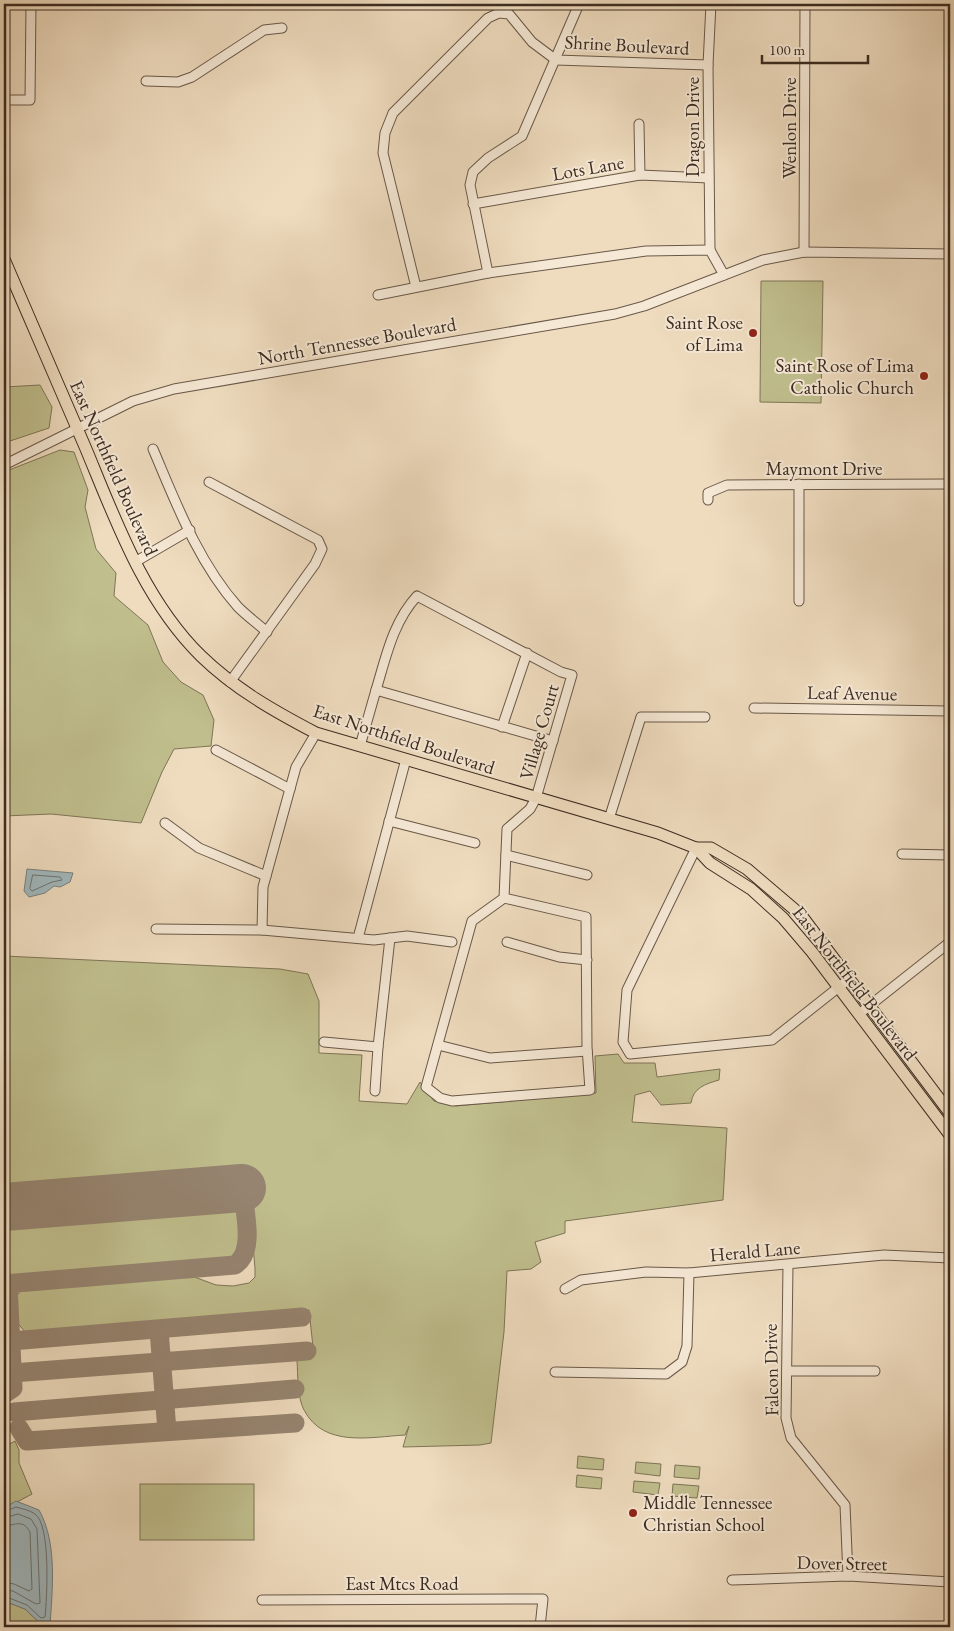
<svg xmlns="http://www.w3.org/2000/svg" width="954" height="1631" font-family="'EB Garamond',serif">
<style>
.green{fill:#c0be8d;stroke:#7e7557}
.water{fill:#a0b8be;stroke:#78807f}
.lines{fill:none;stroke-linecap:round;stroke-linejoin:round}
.shore{stroke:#6e7270;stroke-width:1}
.taxiway{stroke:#968470;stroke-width:19}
.runway{stroke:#968470;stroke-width:48}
.minor-casing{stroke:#695848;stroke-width:11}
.major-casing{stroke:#3c2c21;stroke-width:13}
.minor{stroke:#f5e8d5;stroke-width:9}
.major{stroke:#efdcbf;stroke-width:11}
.poi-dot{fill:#8f2418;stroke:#f5e8d5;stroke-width:2}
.labels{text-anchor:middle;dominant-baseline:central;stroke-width:4;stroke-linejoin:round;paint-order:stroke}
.street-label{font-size:19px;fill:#3c2c21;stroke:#f5e8d5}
.poi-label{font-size:19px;fill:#3c2c21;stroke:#f5e8d5;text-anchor:end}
</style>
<rect width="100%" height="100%" fill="#efdcbf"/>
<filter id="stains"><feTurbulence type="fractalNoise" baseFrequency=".004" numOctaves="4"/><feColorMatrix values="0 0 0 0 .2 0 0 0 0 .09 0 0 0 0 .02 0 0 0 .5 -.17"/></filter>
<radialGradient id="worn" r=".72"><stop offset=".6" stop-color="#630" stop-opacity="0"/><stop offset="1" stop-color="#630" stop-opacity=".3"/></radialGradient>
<!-- green -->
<g class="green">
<polygon points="761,281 823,281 821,403 760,402"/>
<polygon points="40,385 52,407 49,428 4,443 4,387"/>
<polygon points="60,450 74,452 88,490 85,507 96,549 116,573 114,596 148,625 163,662 181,682 203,695 214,720 211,746 174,749 162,772 141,823 51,814 4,816 4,472"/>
<path d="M4,956L280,969L308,974L319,1001V1053L362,1055L359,1101L407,1104L420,1082L434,1101L456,1106L596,1093L595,1056L618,1054L624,1063H655L657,1077L720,1069L719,1080C705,1084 693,1088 691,1103L661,1105L650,1091L635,1095L632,1122L727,1128L723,1200L565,1221V1233L535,1242L541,1262L531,1269L507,1271L504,1332L491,1443L480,1445L403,1447L409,1426L405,1435C370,1437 324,1448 304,1410C297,1397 298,1375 297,1360L300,1357L314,1356L309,1310L26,1333L15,1320V1298L22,1289L189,1275L216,1285L233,1286L249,1283L255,1277V1268L246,1169L4,1190Z"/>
<polygon points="227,1204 238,1214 242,1242 230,1259 4,1278 4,1222"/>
<polygon points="15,1441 19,1450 19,1463 32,1494 4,1509 4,1447"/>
<polygon points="578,1456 604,1459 603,1470 577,1468"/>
<polygon points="636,1462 661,1464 660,1476 635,1473"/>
<polygon points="675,1465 700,1467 699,1479 674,1477"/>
<polygon points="577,1475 602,1478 601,1489 576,1487"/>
<polygon points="634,1481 660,1483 658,1495 633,1492"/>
<rect x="140" y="1484" width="114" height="56"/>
<polygon points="673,1484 699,1486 697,1498 672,1496"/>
<polygon points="4,1601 25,1609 44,1627 4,1627"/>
</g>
<!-- water -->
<g class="water">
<polygon points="27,869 73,873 70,882 60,887 54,886 45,893 29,897 24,891"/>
<path d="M16,1501L39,1510C58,1544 52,1590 50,1627H44L25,1609L4,1601V1508Z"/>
</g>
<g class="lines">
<!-- shore -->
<g class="shore">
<polygon points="33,875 60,877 62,880 52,882 32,891 30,889"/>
<path d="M4,1512L16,1507C22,1509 30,1510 35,1514C51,1525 47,1598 45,1617L41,1618L27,1605L4,1596"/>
<polyline points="4,1518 18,1514 31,1519 37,1529 40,1603 36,1604 13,1591 4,1590"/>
<path d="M4,1526C16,1525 23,1519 30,1532L32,1589L29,1591L14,1584L4,1582"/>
</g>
<!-- taxiway -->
<g class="taxiway">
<path d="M4,1284L235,1265C256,1252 244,1209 242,1188"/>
<polyline points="159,1330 167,1431"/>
<polyline points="11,1341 302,1317"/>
<polyline points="12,1373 307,1351"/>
<polyline points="4,1394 13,1388 8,1284"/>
<polyline points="14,1412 295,1389"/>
<polyline points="19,1428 27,1441 295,1423"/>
</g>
<!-- runway -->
<polyline class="runway" points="4,1207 242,1188"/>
<defs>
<g id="minor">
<polyline points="146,81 178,82 192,77 264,30 282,28"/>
<polyline points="9,100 30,100 31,4"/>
<polyline points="639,124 640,175"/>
<polyline points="473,204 640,175 709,178"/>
<polyline points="710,250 708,65 711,4"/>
<polyline points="804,252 805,4"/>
<polyline points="488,273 470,185 473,172 488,158 522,136 579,4"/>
<polyline points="416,287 383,153 385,133 393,113 488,18 499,13 509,14 532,42 556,60 708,65"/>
<polyline points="378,295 488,273 646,251 710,250 724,275"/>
<path d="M153,449C176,503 198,562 238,607C247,616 258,624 267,632"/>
<polyline points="4,465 133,401 174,389 615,314 644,306 763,260 804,252 950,254"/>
<polyline points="209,482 318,540 322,549 315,564 230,682"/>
<polyline points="708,500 708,493 727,485 950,484"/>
<polyline points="135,562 190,530"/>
<polyline points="799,601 799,484"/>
<path d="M376,690C386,657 393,622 417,596L561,672L572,675L536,798L530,809L507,829L504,898L472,921L426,1087L440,1098L452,1101L590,1090L587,1047L586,917L504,898"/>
<polyline points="754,708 950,711"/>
<polyline points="502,727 527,653"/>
<polyline points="360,746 376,690 553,741"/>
<polyline points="216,750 290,789"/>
<polyline points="609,819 641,717 705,717"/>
<polyline points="389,821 475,843"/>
<polyline points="165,823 199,848 266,876"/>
<polyline points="696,848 627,990 623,1042 630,1054 772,1040 849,979"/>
<polyline points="902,854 950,855"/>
<polyline points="506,855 587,875"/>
<polyline points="156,929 262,930 374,940 407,936 452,942"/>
<polyline points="262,930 263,887 296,767 316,733"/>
<polyline points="358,938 406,759"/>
<polyline points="507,942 559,957 587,960"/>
<polyline points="859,1014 950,942"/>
<polyline points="324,1042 378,1047 390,938"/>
<polyline points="438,1045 490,1058 587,1051"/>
<polyline points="375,1091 378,1047"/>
<polyline points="788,1265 786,1418 791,1438 845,1505 848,1576"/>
<polyline points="565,1289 581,1280 646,1272 689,1273 884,1255 950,1258"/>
<polyline points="787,1371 875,1371"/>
<polyline points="555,1372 666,1374 682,1362 687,1346 689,1273"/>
<polyline points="732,1580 848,1576 950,1582"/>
<polyline points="262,1600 543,1599 540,1627"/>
</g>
<g id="major">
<path d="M4,259C31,322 59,386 86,449C116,521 144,600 201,656C235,689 274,711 316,733L658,833L696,848H711L747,869L801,915L950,1113"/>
<polyline points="696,848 710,863 751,889 783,918 812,952 950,1135"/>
</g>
</defs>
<!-- minor casing -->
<use href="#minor" class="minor-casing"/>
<!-- major casing -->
<use href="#major" class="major-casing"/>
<!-- minor -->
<use href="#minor" class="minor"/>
<!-- major -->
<use href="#major" class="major"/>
</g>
<!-- markers -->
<g class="poi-dot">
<circle cx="753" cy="333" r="5"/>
<circle cx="924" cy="376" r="5"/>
<circle cx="633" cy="1513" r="5"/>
</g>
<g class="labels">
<!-- street labels -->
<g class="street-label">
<text transform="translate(627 45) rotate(3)">Shrine Boulevard</text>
<text transform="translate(692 127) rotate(-90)">Dragon Drive</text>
<text transform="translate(789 128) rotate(-90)">Wenlon Drive</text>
<text transform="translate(588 168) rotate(-10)">Lots Lane</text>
<text transform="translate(357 341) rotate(-10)">North Tennessee Boulevard</text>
<text transform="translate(114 468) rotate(66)">East Northfield Boulevard</text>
<text x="824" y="468">Maymont Drive</text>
<text transform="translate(852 693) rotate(1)">Leaf Avenue</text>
<text transform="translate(539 732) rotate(-74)">Village Court</text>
<text transform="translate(404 739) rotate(18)">East Northfield Boulevard</text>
<text transform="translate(855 983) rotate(52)">East Northfield Boulevard</text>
<text transform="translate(755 1251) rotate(-5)">Herald Lane</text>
<text transform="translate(771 1370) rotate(-91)">Falcon Drive</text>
<text transform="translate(842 1563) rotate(1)">Dover Street</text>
<text x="402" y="1583">East Mtcs Road</text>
</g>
<!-- poi labels -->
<g class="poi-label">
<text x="743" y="322">Saint Rose<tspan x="743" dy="22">of Lima</tspan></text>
<text x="914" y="365">Saint Rose of Lima<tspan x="914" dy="22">Catholic Church</tspan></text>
<text x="643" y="1502" text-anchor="start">Middle Tennessee<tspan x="643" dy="22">Christian School</tspan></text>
</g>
</g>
<!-- margin -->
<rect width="954" height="1631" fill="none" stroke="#efdcbf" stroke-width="20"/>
<rect x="5" y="5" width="944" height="1621" fill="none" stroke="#3c2c21" stroke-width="2.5"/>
<rect x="10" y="10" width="934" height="1611" fill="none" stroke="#3c2c21"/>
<!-- scale -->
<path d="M762 55v8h106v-8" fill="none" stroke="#3c2c21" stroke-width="2.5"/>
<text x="769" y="55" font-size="15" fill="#3c2c21" stroke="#f5e8d5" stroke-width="4" paint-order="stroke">100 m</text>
<rect width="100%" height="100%" filter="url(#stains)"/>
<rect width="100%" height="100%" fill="url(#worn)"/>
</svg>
